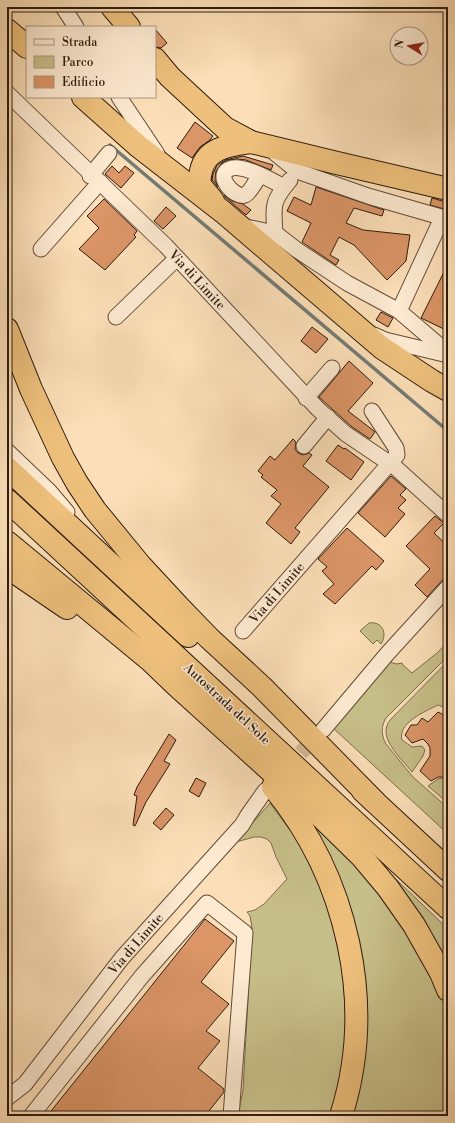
<svg xmlns="http://www.w3.org/2000/svg" width="455" height="1123" font-family="'Libre Bodoni',serif">
<style>
.green{fill:#c7bf89;stroke:#7a6d4c}
.lines{fill:none;stroke-linecap:round;stroke-linejoin:round}
.stream{stroke:#737b73;stroke-width:3.5}
.building{fill:#db9567;stroke:#2d1b0e}
.minor-tunnel{stroke:#d3b896;stroke-width:15;stroke-dasharray:15 8;stroke-linecap:butt}
.minor-casing{stroke:#614c38;stroke-width:17}
.highway-casing{stroke:#2d1b0e;stroke-width:24}
.minor{stroke:#fdead1;stroke-width:15}
.highway{stroke:#eec07c;stroke-width:22}
.labels{text-anchor:middle;dominant-baseline:central;stroke-width:3;stroke-linejoin:round;paint-order:stroke}
.street-label{font-size:13px;fill:#2d1b0e;stroke:#fdead1}
</style>
<rect width="100%" height="100%" fill="#fcdfb8"/>
<filter id="stains"><feTurbulence type="fractalNoise" baseFrequency=".005" numOctaves="4"/><feColorMatrix values="0 0 0 0 .2 0 0 0 0 .09 0 0 0 0 .02 0 0 0 .5 -.17"/></filter>
<radialGradient id="worn" r=".72"><stop offset=".6" stop-color="#630" stop-opacity="0"/><stop offset="1" stop-color="#630" stop-opacity=".3"/></radialGradient>
<!-- green -->
<g class="green">
<path d="M369,623C382,621 388,633 381,644L377,640L373,644L360,631Z"/>
<path d="M448,642V656L386,718C381,726 381,735 386,744L413,777L448,808V834L333,728L389,662L397,664L402,663L403,665L412,673L437,653Z"/>
<path d="M448,661V709L438,705C426,711 397,723 402,740L412,747L422,746L425,750L423,756L412,772C401,758 375,736 391,719Z"/>
<polygon points="442,778 448,781 448,803 428,786 438,779"/>
<polygon points="270,803 303,848 326,899 342,964 346,1008 345,1040 340,1080 331,1116 238,1116 243,1090 252,928 250,916 247,912 255,910 264,904 287,879 276,857 271,843 267,839 261,837 254,837 236,842"/>
<polygon points="307,815 352,857 393,907 433,973 448,1003 448,1116 349,1116 364,1027"/>
<polygon points="372,863 398,881 448,929 448,983"/>
</g>
<g class="lines">
<!-- stream -->
<polyline class="stream" points="110,145 448,431"/>
</g>
<!-- building -->
<g class="building">
<polygon points="155,29 167,43 161,48 155,47"/>
<polygon points="195,122 213,136 210,140 200,147 192,158 177,148"/>
<polygon points="243,156 273,165 271,170 246,160 237,159 228,160 222,163 216,171 215,180 218,187 212,180 213,174 217,165 225,160"/>
<polygon points="112,166 119,173 125,166 134,173 121,188 105,174"/>
<polygon points="316,187 384,210 382,216 354,208 346,223 363,230 410,235 406,261 387,280 354,245 339,237 330,255 339,260 336,265 302,242 311,223 287,211 294,197 311,205"/>
<polygon points="224,195 232,201 243,204 251,210 246,215 225,197"/>
<polygon points="432,198 446,202 444,209 430,205"/>
<polygon points="104,199 137,231 134,235 136,237 105,270 79,249 99,228 87,216"/>
<polygon points="166,207 176,216 163,229 154,221"/>
<polygon points="448,264 448,331 421,318"/>
<polygon points="381,312 393,318 388,327 376,320"/>
<polygon points="312,327 328,339 316,353 301,341"/>
<polygon points="349,361 373,383 348,411 374,431 375,432 370,439 352,427 319,397"/>
<polygon points="293,439 296,442 295,449 298,453 303,455 309,453 312,455 303,466 329,487 295,528 300,532 291,544 266,523 281,504 271,496 277,490 261,477 263,475 258,471 270,456 275,460"/>
<polygon points="338,445 344,449 345,448 364,462 351,480 326,461"/>
<polygon points="391,476 406,489 400,495 406,500 398,508 405,514 385,537 358,513"/>
<polygon points="435,516 444,523 434,533 448,546 448,574 427,597 415,585 430,569 406,546"/>
<polygon points="347,528 384,561 376,570 372,566 335,604 323,594 334,584 322,571 327,567 318,559"/>
<polygon points="438,712 448,717 448,777 438,777 431,781 420,771 430,756 430,748 428,744 423,739 412,743 405,735 411,725 417,725 422,718 428,722"/>
<polygon points="169,734 176,740 164,761 170,764 146,802 135,826 133,825 137,796 134,795 137,787"/>
<polygon points="196,778 206,783 199,797 189,791"/>
<polygon points="166,808 174,815 161,830 153,823"/>
<polygon points="205,919 234,941 201,982 229,1004 206,1031 220,1041 198,1068 224,1089 224,1092 205,1116 47,1116"/>
</g>
<g class="lines">
<!-- minor-tunnel -->
<polyline class="minor-tunnel" points="285,770 319,733"/>
<defs>
<g id="minor">
<polyline points="63,7 76,27"/>
<polyline points="7,93 166,246 318,409 346,434 395,467 448,515"/>
<polyline points="119,97 157,154"/>
<polyline points="270,149 297,171 368,196 448,219"/>
<path d="M260,175C256,180 251,192 245,195C234,199 212,173 232,168C245,165 273,181 284,187"/>
<polyline points="90,176 109,153"/>
<polyline points="241,226 275,233 297,250 347,283 399,311 448,353"/>
<path d="M275,233C273,205 272,201 290,180"/>
<polyline points="41,249 100,182"/>
<polyline points="399,311 442,218"/>
<polyline points="116,317 177,258"/>
<polyline points="374,335 385,340 448,355"/>
<polyline points="306,398 332,368"/>
<polyline points="304,446 328,417"/>
<polyline points="7,451 50,492 67,512"/>
<polyline points="243,631 397,455 396,448 372,411"/>
<polyline points="323,730 387,654 448,587"/>
<polyline points="7,1098 25,1084 122,958 242,825 248,815 265,791"/>
<polyline points="31,1116 142,976 207,903 245,933 231,1116"/>
</g>
<g id="highway">
<polyline points="112,7 129,27"/>
<polyline points="7,30 27,47"/>
<polyline points="155,59 170,77 225,128 251,142 337,163 448,189"/>
<polyline points="83,97 138,146 223,212 382,348 432,381 448,390"/>
<path d="M213,201C210,196 204,191 201,186C199,182 200,175 201,171C206,147 231,145 251,142"/>
<polyline points="7,329 31,389 63,458 77,483 95,510 141,566 179,607 209,638 262,687 374,801"/>
<polyline points="7,468 188,636"/>
<polyline points="7,500 448,908"/>
<polyline points="7,542 151,661 176,685 315,811 362,857 388,888 414,925 441,973 448,990"/>
<polyline points="7,567 67,608"/>
<path d="M273,787C347,877 377,1003 341,1116"/>
<polyline points="363,791 448,870"/>
</g>
</defs>
<!-- minor casing -->
<use href="#minor" class="minor-casing"/>
<!-- highway casing -->
<use href="#highway" class="highway-casing"/>
<!-- minor -->
<use href="#minor" class="minor"/>
<!-- highway -->
<use href="#highway" class="highway"/>
</g>
<g class="labels">
<!-- street labels -->
<g class="street-label">
<text transform="translate(197 280) rotate(47)">Via di Limite</text>
<text transform="translate(277 593) rotate(-49)">Via di Limite</text>
<text transform="translate(227 704) rotate(43)">Autostrada del Sole</text>
<text transform="translate(136 944) rotate(-49)">Via di Limite</text>
</g>
</g>
<!-- margin -->
<rect width="455" height="1123" fill="none" stroke="#fcdfb8" stroke-width="24"/>
<rect x="8" y="8" width="439" height="1107" fill="none" stroke="#2d1b0e" stroke-width="2"/>
<rect x="12" y="12" width="431" height="1099" fill="none" stroke="#2d1b0e"/>
<!-- legend -->
<rect x="26" y="26" width="130" height="72" fill="#fdead1" stroke="#aa9783"/>
<rect x="34" y="39" width="20" height="6" fill="#fdead1" stroke="#aa9783"/>
<text x="62" y="46" font-size="12" fill="#2d1b0e">Strada</text>
<rect x="34" y="56" width="20" height="12" fill="#c7bf89" stroke="#aa9783"/>
<text x="62" y="66" font-size="12" fill="#2d1b0e">Parco</text>
<rect x="34" y="76" width="20" height="12" fill="#db9567" stroke="#aa9783"/>
<text x="62" y="86" font-size="12" fill="#2d1b0e">Edificio</text>
<!-- north arrow -->
<g transform="translate(409 46) rotate(281)"><circle r="19" fill="#fdead1" stroke="#aa9783"/>
<path d="M0-3L7 15L0 10L-7 15Z" fill="#8f2418"/>
<text y="-6" font-size="11" font-weight="bold" text-anchor="middle" fill="#2d1b0e">N</text>
</g>
<rect width="100%" height="100%" filter="url(#stains)"/>
<rect width="100%" height="100%" fill="url(#worn)"/>
</svg>
